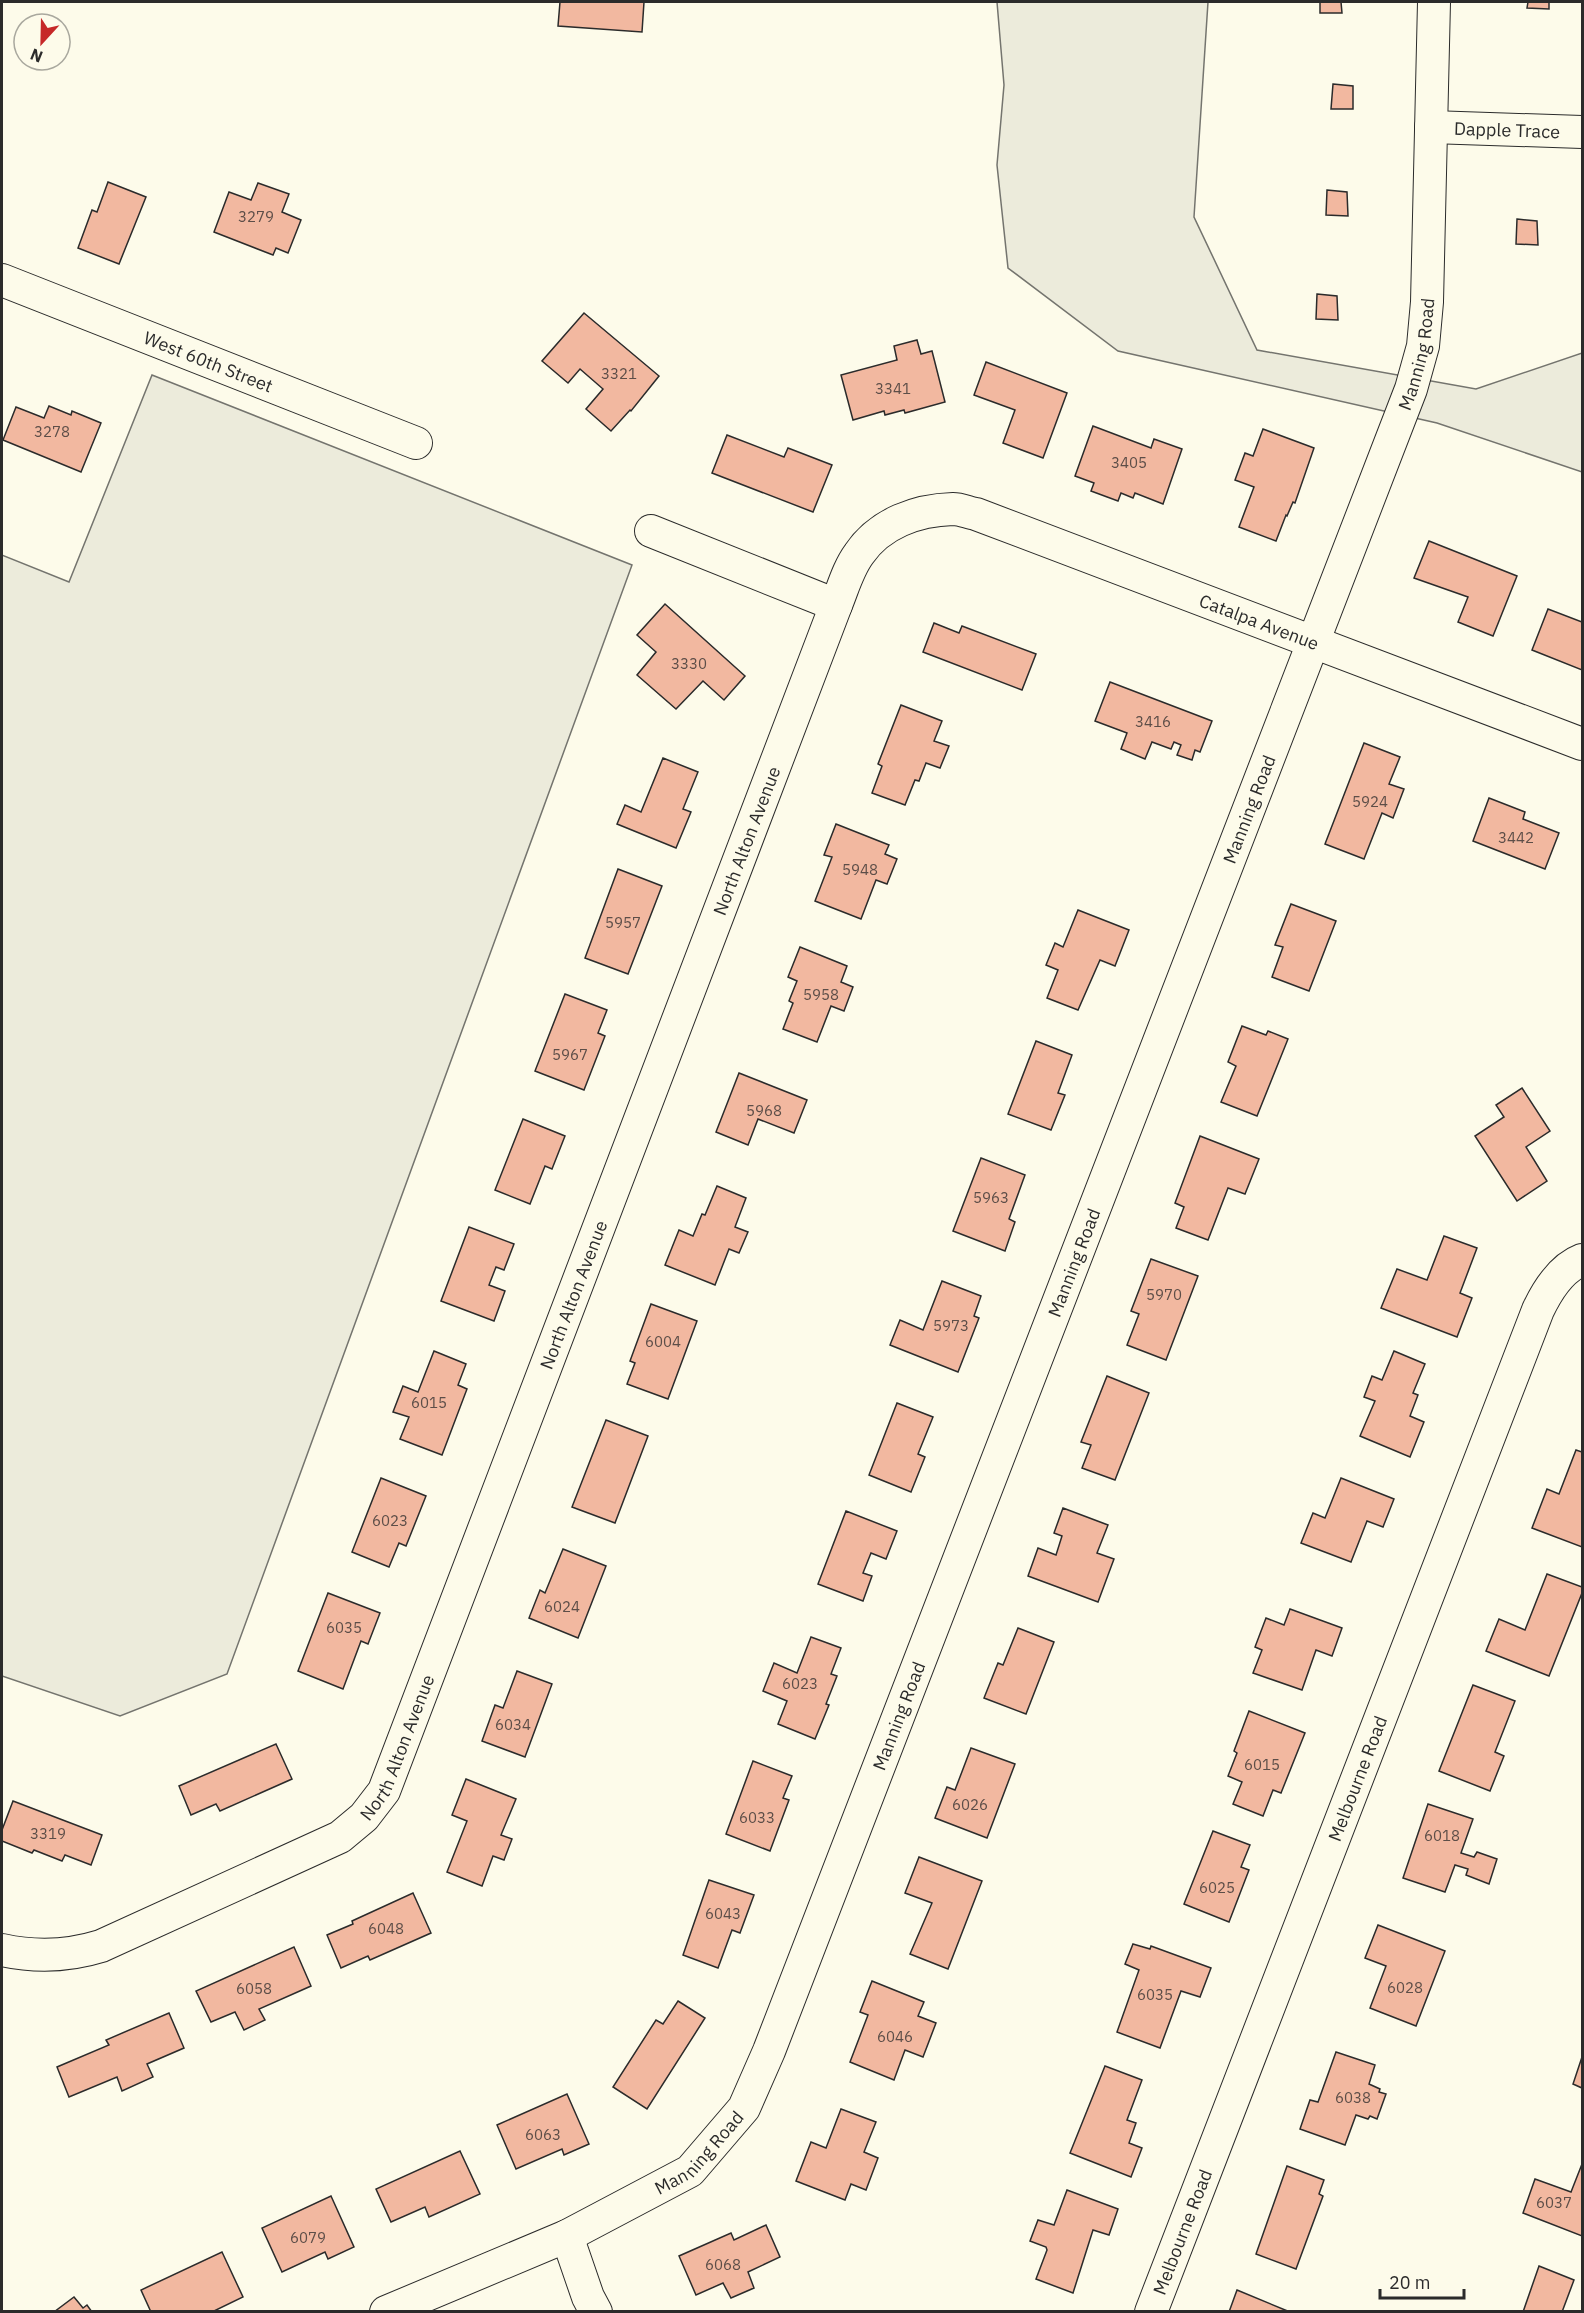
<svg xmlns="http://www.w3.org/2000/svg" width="1584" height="2313" font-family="'IBM Plex Sans',sans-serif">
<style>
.green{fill:#ecebdb;stroke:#74746e;stroke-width:1.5}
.building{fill:#f2b8a0;stroke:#2b2b2b;stroke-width:1.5}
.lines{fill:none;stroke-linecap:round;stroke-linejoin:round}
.minor-casing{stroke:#2b2b2b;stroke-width:34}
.minor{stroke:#fdfbea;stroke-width:32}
.labels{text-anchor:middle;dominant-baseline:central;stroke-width:4.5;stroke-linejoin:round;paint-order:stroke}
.number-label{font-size:15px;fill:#5d4e48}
.street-label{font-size:18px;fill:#2b2b2b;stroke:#fdfbea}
</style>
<rect width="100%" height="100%" fill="#fdfbea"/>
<!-- green -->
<g class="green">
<polygon points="997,2 1208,2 1194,217 1257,350 1476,389 1582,353 1582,472 1437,423 1118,351 1008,268 997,165 1004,85"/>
<polygon points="152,375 632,565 227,1674 120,1716 2,1676 2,555 69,582"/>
</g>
<!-- building -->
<g class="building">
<polygon points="560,2 644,2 642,32 558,26"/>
<polygon points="1320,2 1341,2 1342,13 1320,13"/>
<polygon points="1528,2 1549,2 1549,9 1527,8"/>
<polygon points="1333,84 1353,86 1353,109 1331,109"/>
<polygon points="108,182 146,197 119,264 78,248 92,210 97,212"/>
<polygon points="258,183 289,194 282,212 301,220 288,253 276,248 273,255 214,232 229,192 251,200"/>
<polygon points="1327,190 1347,192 1348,216 1326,215"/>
<polygon points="1517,219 1537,221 1538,245 1516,244"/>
<polygon points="1317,294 1337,296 1338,320 1316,319"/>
<polygon points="584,313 659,376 631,411 630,410 611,431 586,409 603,389 580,369 568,383 542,361"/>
<polygon points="917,340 921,354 932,351 945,402 905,413 904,410 885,415 884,411 853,420 841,375 897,360 894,346"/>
<polygon points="986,362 1067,393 1043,458 1003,443 1015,410 974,395"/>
<polygon points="49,406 71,415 72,411 101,423 81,472 3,440 16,407 44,418"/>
<polygon points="1093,426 1151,448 1154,439 1182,449 1163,504 1135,493 1133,498 1121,493 1118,501 1091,491 1094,483 1075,476"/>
<polygon points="1263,429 1314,448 1295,503 1293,502 1287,516 1286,515 1276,541 1239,527 1254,487 1235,480 1245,453 1253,456"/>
<polygon points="727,435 784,457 788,448 832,465 813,512 712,473"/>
<polygon points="1429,541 1517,576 1493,636 1458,622 1468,597 1414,578"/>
<polygon points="665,604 745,676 724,700 703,681 676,709 637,675 656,652 637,635"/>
<polygon points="1548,609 1582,622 1582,670 1532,650"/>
<polygon points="934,623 959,633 962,626 1036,654 1022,690 923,652"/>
<polygon points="1110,682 1212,721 1200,752 1195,750 1192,760 1177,755 1181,745 1174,742 1171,749 1152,742 1145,759 1121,749 1127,733 1095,721"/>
<polygon points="901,705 942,721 934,741 949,746 940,768 926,763 919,781 915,780 905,805 872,793 882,766 878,764"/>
<polygon points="1364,743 1400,757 1389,784 1404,789 1393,818 1382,813 1364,859 1325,844"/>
<polygon points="663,758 698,772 683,809 691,812 676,848 617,824 625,805 641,812"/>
<polygon points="1489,798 1525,812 1523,819 1559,833 1545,869 1473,841"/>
<polygon points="836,824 889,845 885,854 897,859 887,884 876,880 861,919 815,901 832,857 824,855"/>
<polygon points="618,869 662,886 628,974 585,958"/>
<polygon points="1291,904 1336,921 1309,991 1272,977 1283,947 1275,945"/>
<polygon points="1078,910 1129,930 1115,966 1100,960 1078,1010 1047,998 1058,970 1046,965 1055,943 1063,947"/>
<polygon points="800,947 847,966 841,982 853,987 844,1011 831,1006 817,1042 783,1029 793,1003 789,1001 797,981 788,977"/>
<polygon points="565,994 607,1010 598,1033 605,1036 584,1090 535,1071"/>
<polygon points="1242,1026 1266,1035 1268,1031 1288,1039 1257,1116 1221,1102 1236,1066 1228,1062"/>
<polygon points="1036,1041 1072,1055 1058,1093 1065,1095 1051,1130 1008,1114"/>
<polygon points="739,1073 807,1100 794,1133 758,1119 748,1145 716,1132"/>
<polygon points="1522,1088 1550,1131 1526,1147 1547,1181 1517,1201 1475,1136 1504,1117 1496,1105"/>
<polygon points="523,1119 565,1136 552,1169 545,1166 530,1204 495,1190"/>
<polygon points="1200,1136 1259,1159 1245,1194 1228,1188 1208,1240 1176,1228 1184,1207 1175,1203"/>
<polygon points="981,1158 1025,1175 1009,1219 1015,1222 1005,1251 953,1231"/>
<polygon points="717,1186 746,1198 735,1227 748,1232 739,1253 729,1249 715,1285 665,1265 679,1230 693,1236 702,1214 705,1215"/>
<polygon points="469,1227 514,1244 504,1270 496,1267 489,1285 505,1291 494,1321 441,1301"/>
<polygon points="1444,1236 1477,1248 1460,1293 1472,1298 1457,1337 1381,1308 1397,1269 1427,1280"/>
<polygon points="1151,1259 1198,1276 1166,1360 1127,1345 1139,1314 1131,1311"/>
<polygon points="942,1281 981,1296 974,1316 979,1318 958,1372 890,1345 900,1320 923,1330"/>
<polygon points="651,1304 697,1321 668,1399 627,1384 635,1363 630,1361"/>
<polygon points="434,1351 466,1364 458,1385 467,1389 442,1455 400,1439 409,1417 393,1412 403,1386 418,1392"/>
<polygon points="1394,1351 1425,1364 1413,1393 1418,1395 1410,1416 1424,1422 1410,1457 1360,1436 1375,1401 1364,1397 1372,1376 1382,1380"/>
<polygon points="1107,1376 1149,1393 1115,1480 1082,1468 1091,1445 1081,1442"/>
<polygon points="897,1403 933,1417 918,1454 925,1457 911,1492 869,1475"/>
<polygon points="606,1420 648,1436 615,1523 572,1507"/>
<polygon points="1576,1450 1582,1452 1582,1547 1532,1528 1547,1489 1559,1494"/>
<polygon points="381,1478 426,1496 406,1546 399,1543 389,1567 352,1552"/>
<polygon points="1341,1478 1394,1499 1383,1527 1367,1521 1351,1562 1301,1543 1313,1513 1325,1518"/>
<polygon points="1063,1508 1108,1525 1097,1553 1114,1559 1098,1602 1028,1576 1038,1548 1056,1555 1062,1536 1054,1533"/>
<polygon points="846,1511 897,1531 886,1559 871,1553 863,1573 872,1576 863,1601 818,1584"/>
<polygon points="563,1549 606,1566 578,1638 529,1618 540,1590 545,1593"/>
<polygon points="1547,1574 1582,1587 1582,1593 1549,1676 1486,1651 1499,1619 1525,1630"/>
<polygon points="328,1593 380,1613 368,1644 361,1641 343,1689 298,1671"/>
<polygon points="1290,1609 1342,1628 1332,1656 1316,1650 1302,1690 1253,1673 1262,1650 1255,1647 1266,1618 1284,1625"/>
<polygon points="1018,1628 1054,1642 1026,1714 984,1698 998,1663 1003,1665"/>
<polygon points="811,1637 841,1648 831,1674 837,1676 826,1704 829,1705 815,1739 778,1724 787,1701 763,1691 774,1663 797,1673"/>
<polygon points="517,1671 552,1684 525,1757 482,1741 495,1705 503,1708"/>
<polygon points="1473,1685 1515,1701 1495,1752 1504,1756 1490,1791 1439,1771"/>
<polygon points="1249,1711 1305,1733 1281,1793 1273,1790 1263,1816 1233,1804 1242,1782 1228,1776 1237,1753 1234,1751"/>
<polygon points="276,1744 292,1779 220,1811 216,1804 191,1815 179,1786"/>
<polygon points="971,1748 1015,1764 987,1838 935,1818 947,1787 955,1790"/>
<polygon points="753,1761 792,1776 783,1798 789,1800 770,1851 726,1834"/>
<polygon points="466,1779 516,1799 501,1835 512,1839 504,1860 493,1856 482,1886 447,1872 467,1821 452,1815"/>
<polygon points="13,1801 102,1835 91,1865 65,1855 62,1861 34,1850 32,1853 2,1841 2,1830"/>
<polygon points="1428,1804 1473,1819 1461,1853 1474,1857 1477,1852 1497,1859 1489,1884 1466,1875 1468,1869 1455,1865 1445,1892 1403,1878"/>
<polygon points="1213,1831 1250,1845 1241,1867 1249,1870 1229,1922 1184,1904"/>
<polygon points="919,1857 982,1881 948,1969 910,1954 932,1903 905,1893"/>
<polygon points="709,1880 754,1895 740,1933 732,1930 718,1968 683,1955"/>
<polygon points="413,1893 431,1933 370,1960 368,1956 341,1968 327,1935 353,1924 352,1921"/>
<polygon points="1378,1925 1445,1951 1416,2026 1370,2008 1386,1966 1365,1958"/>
<polygon points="1133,1944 1150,1949 1151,1946 1211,1968 1200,1997 1181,1991 1160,2048 1117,2032 1139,1970 1125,1964"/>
<polygon points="294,1947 311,1986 259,2009 265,2020 244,2030 235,2012 211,2022 196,1991"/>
<polygon points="872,1981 924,2002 918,2016 936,2023 923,2057 905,2050 894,2080 850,2062 868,2015 860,2012"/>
<polygon points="678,2001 705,2018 647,2109 613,2087 656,2020 663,2024"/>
<polygon points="169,2013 184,2048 147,2064 153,2077 122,2091 117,2077 69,2097 57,2067 109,2045 106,2040"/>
<polygon points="1336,2052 1375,2065 1369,2084 1380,2089 1379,2092 1386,2094 1377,2119 1370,2116 1368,2119 1356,2115 1345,2145 1300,2129 1310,2100 1318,2102"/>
<polygon points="1582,2057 1582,2088 1573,2084"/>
<polygon points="1105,2066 1142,2080 1127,2120 1136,2123 1129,2143 1142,2148 1131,2177 1070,2153"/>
<polygon points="567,2094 589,2144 564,2155 562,2149 516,2169 497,2125"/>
<polygon points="841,2109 876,2122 864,2152 878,2158 866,2190 851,2184 845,2200 796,2181 811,2142 826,2148"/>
<polygon points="460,2151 480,2194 429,2217 425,2207 391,2222 376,2189"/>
<polygon points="1582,2164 1582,2236 1523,2213 1535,2179 1571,2192"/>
<polygon points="1287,2166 1324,2180 1319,2194 1323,2196 1296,2269 1256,2254"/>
<polygon points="1067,2190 1118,2209 1109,2235 1093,2230 1073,2293 1036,2279 1047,2250 1046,2247 1030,2241 1038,2220 1054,2225"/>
<polygon points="331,2196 354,2247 328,2259 325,2252 282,2272 262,2228"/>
<polygon points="766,2225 780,2257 748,2272 754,2288 731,2298 723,2283 696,2295 679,2256 731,2233 734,2240"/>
<polygon points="222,2252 243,2297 212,2312 151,2312 141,2290"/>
<polygon points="1539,2266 1574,2280 1562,2312 1523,2312"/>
<polygon points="1237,2290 1290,2312 1229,2312"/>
<polygon points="74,2297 83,2308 87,2305 92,2312 54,2312"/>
</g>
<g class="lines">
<defs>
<g id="minor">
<path id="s1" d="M1431,127L1582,132"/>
<path id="s2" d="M2,280L416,443"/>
<polyline points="651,531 836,605"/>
<path id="s3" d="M2,1950C34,1957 69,1956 101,1946L340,1837L364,1817L384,1791L836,605C843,588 848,569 859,554C880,523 917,510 953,509C961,509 969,513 976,514L1582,744"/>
<polyline points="567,2236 588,2297 596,2312"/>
<path id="s4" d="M386,2312L567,2236L690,2171L744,2108L769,2051L1411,389L1423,346L1427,302L1434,2"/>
<path id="s5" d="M1151,2312L1538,1310C1547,1291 1561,1268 1582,1260"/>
</g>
</defs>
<!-- minor casing -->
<use href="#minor" class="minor-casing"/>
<!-- minor -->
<use href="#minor" class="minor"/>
</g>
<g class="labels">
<!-- number labels -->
<g class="number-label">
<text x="256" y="216">3279</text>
<text x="619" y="373">3321</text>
<text x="893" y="388">3341</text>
<text x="52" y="431">3278</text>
<text x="1129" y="462">3405</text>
<text x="689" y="663">3330</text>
<text x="1153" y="721">3416</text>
<text x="1370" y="801">5924</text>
<text x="1516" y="837">3442</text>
<text x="860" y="869">5948</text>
<text x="623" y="922">5957</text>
<text x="821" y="994">5958</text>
<text x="570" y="1054">5967</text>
<text x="764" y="1110">5968</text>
<text x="991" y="1197">5963</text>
<text x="1164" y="1294">5970</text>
<text x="951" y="1325">5973</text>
<text x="663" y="1341">6004</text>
<text x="429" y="1402">6015</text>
<text x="390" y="1520">6023</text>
<text x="562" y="1606">6024</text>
<text x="344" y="1627">6035</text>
<text x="800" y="1683">6023</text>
<text x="513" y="1724">6034</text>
<text x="1262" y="1764">6015</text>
<text x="970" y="1804">6026</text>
<text x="757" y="1817">6033</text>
<text x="48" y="1833">3319</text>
<text x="1442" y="1835">6018</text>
<text x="1217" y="1887">6025</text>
<text x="723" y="1913">6043</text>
<text x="386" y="1928">6048</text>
<text x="1405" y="1987">6028</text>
<text x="254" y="1988">6058</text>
<text x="1155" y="1994">6035</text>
<text x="895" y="2036">6046</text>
<text x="1353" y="2097">6038</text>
<text x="543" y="2134">6063</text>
<text x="1554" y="2202">6037</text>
<text x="308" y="2237">6079</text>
<text x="723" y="2264">6068</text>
</g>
<!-- street labels -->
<g class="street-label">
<text stroke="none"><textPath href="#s1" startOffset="76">Dapple Trace</textPath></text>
<text stroke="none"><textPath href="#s4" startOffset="2298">Manning Road</textPath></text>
<text stroke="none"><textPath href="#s2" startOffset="222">West 60th Street</textPath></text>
<text stroke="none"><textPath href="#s3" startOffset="2187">Catalpa Avenue</textPath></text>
<text stroke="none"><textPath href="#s4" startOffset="1812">Manning Road</textPath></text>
<text stroke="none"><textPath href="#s3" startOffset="1444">North Alton Avenue</textPath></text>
<text stroke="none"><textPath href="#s4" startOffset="1326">Manning Road</textPath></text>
<text stroke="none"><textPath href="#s3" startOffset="958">North Alton Avenue</textPath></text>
<text stroke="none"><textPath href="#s4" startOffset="840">Manning Road</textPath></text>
<text stroke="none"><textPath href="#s3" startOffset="472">North Alton Avenue</textPath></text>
<text stroke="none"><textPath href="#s5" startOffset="572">Melbourne Road</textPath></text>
<text stroke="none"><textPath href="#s4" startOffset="354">Manning Road</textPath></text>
<text stroke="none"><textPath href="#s5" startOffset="86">Melbourne Road</textPath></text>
</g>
</g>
<!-- border -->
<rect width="1584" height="2313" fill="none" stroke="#2b2b2b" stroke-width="6"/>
<!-- north arrow -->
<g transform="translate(42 42) rotate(202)"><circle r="28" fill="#fdfbea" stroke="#a9a89e" stroke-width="1.5"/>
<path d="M0-4.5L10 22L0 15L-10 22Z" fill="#c62828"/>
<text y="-9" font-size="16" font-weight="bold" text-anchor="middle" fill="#2b2b2b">N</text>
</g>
<!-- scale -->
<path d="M1380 2289v9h84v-9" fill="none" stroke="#2b2b2b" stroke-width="3"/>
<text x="1389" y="2289" font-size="18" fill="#2b2b2b" stroke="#fdfbea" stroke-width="4.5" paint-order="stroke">20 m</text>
</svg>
